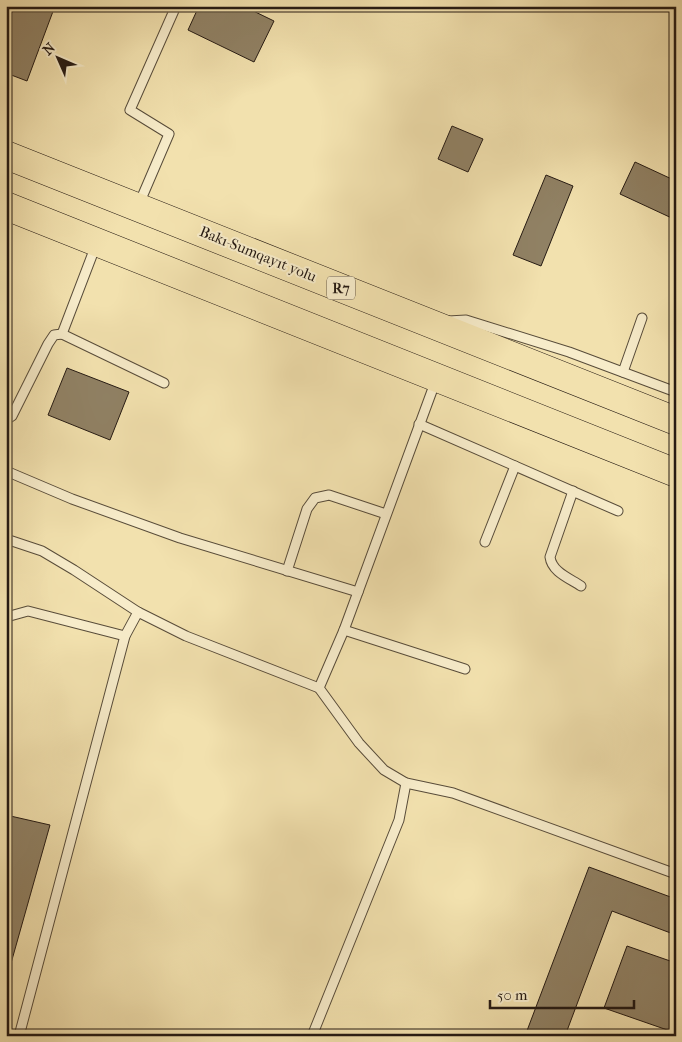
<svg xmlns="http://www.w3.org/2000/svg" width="682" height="1042" font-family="'IM FELL French Canon',serif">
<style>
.building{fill:#908164;stroke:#251a13}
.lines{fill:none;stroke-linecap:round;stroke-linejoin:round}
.lane-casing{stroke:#584c3a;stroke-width:11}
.highway-casing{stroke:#251a13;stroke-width:29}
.lane{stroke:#f7ecca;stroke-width:9}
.highway{stroke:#f2e1ae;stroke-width:28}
.labels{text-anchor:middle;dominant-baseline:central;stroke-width:4;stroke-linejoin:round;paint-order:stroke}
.shield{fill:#f7ecca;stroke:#64594a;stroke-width:1}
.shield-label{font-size:14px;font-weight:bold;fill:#251a13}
.street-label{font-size:15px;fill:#251a13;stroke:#f7ecca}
</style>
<rect width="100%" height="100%" fill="#f2e1ae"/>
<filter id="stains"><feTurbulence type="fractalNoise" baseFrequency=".004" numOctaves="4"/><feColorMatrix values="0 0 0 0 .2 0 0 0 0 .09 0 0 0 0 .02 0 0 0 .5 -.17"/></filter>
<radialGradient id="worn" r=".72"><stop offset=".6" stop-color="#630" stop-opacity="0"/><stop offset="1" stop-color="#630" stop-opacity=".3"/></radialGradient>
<!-- building -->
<g class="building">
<polygon points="6,6 55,6 27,81 6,73"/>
<polygon points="199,6 243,6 274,21 254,62 188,30"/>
<polygon points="452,126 483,139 468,172 438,159"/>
<polygon points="635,162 676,181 676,220 620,194"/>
<polygon points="546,175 573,186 541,266 513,255"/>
<polygon points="67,368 129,392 110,440 48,415"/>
<polygon points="6,815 50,825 6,981"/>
<polygon points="589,867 676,899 676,935 612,911 565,1036 525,1036"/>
<polygon points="627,946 676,963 676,1033 604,1008"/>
<polygon points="597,1031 610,1036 595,1036"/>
</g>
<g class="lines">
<defs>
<g id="lane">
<polyline points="139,204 169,134 130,110 176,6"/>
<polyline points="448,321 466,320 569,352 676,392"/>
<polyline points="62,334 96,245"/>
<polyline points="623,372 642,318"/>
<polyline points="436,380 344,630 319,688 359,743 384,770 406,783 453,793 676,874"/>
<polyline points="6,420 12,416 48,344 54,335 62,334 164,383"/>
<polyline points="419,424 618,511"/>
<polyline points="6,471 72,499 180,538 358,592"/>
<path d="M573,491L550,557C552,572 569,578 581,586"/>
<polyline points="6,539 42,551 74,570 138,612 186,636 319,688"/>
<polyline points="485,542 515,466"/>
<polyline points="287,571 307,509 315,498 329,495 386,514"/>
<polyline points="6,619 10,616 28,611 125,636"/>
<polyline points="344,630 465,669"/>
<polyline points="19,1036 125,636 138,612"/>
<polyline points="312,1036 399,820 406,783"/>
</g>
<g id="highway">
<polyline points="6,155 676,421"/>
<polyline points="6,206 676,473"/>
</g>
</defs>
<!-- lane casing -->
<use href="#lane" class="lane-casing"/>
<!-- highway casing -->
<use href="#highway" class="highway-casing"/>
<!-- lane -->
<use href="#lane" class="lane"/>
<!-- highway -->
<use href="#highway" class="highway"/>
</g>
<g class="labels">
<!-- shield labels -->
<rect class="shield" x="327" y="276.5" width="28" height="23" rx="4"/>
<g class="shield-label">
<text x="341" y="288">R7</text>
</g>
<!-- street labels -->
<g class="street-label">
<text transform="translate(258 254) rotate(22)">Bakı-Sumqayıt yolu</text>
</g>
</g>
<!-- margin -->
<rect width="682" height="1042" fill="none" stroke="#f2e1ae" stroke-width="25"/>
<rect x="8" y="8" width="667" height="1027" fill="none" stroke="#251a13" stroke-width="2.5"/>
<rect x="12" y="12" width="657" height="1017" fill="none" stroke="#251a13"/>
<!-- north arrow -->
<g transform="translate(58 58) rotate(315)" stroke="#f7ecca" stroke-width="4" paint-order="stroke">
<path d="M0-4L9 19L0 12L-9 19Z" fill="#251a13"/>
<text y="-8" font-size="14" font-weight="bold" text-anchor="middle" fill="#251a13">N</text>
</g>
<!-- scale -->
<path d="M490 1000v8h144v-8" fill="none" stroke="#251a13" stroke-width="2.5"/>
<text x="497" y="1000" font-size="15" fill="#251a13" stroke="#f7ecca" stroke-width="4" paint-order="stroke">50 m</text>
<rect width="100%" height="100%" filter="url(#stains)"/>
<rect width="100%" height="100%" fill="url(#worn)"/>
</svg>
